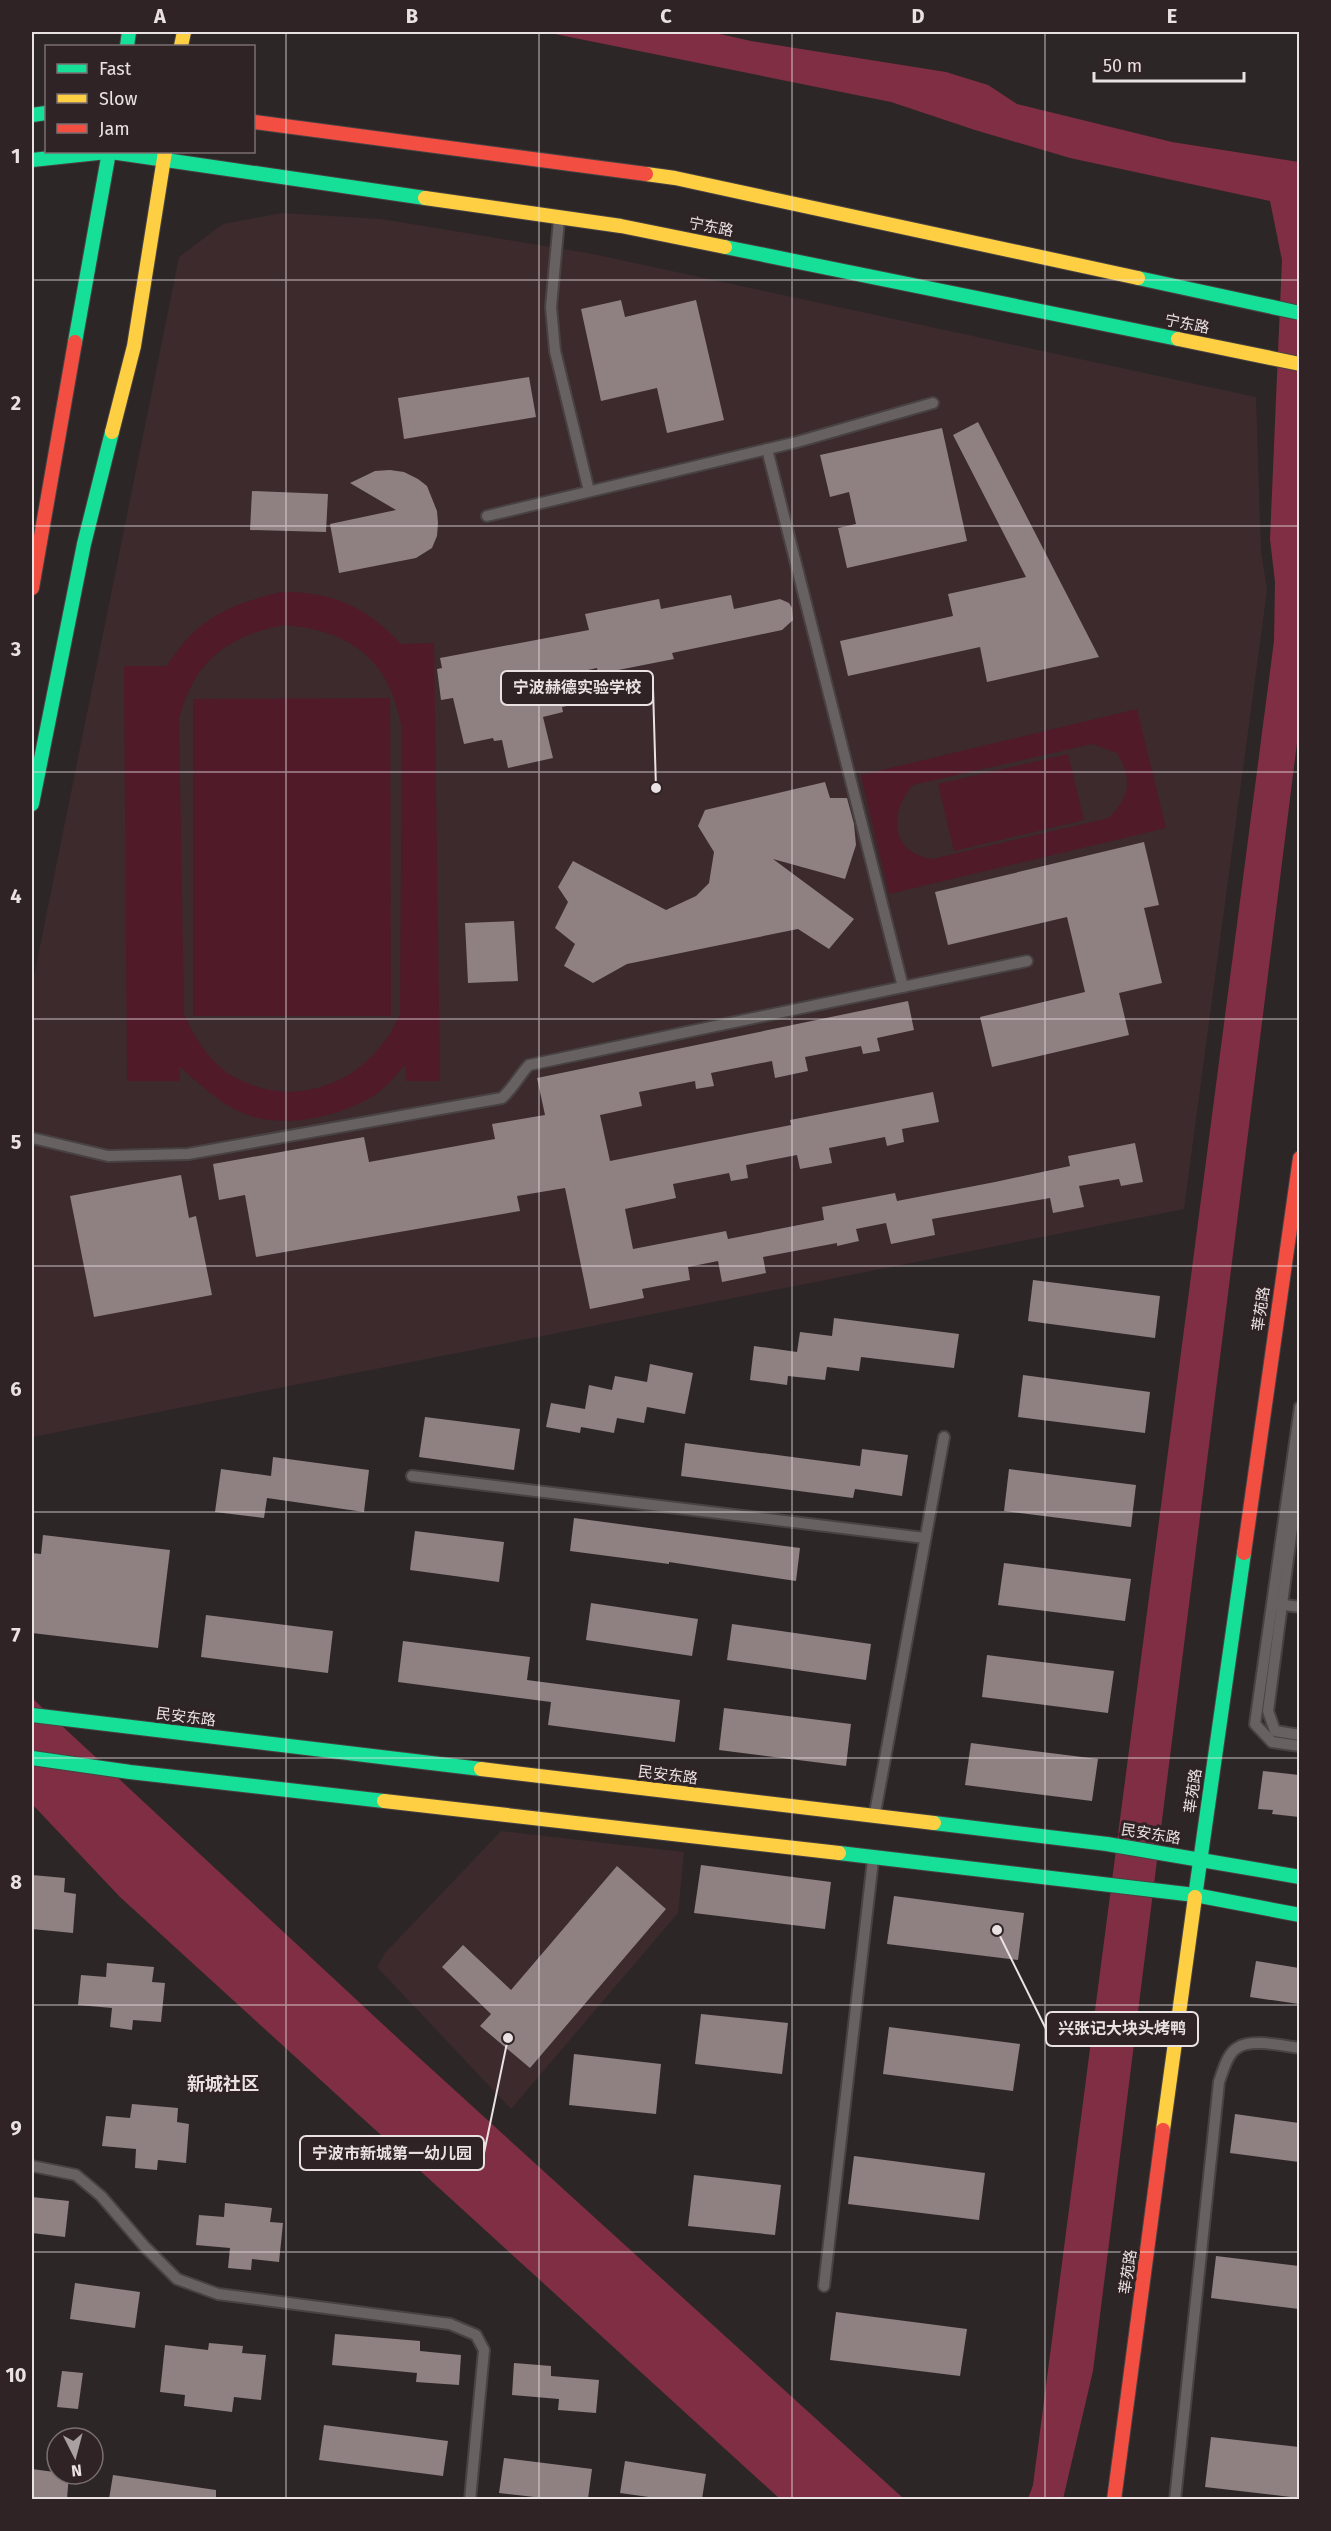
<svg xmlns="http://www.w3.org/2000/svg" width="1331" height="2531" font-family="'Fira Sans','Noto Sans SC',sans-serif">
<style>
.built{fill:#3c2a2d}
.green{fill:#511a29;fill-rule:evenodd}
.water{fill:#802e43}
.building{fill:#8f8082}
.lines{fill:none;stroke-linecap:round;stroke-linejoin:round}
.lane-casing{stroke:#484243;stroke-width:14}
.fast-casing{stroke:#484243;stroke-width:16}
.slow-casing{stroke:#484243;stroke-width:16}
.jam-casing{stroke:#484243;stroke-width:16}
.lane{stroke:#676162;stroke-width:10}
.fast{stroke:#16e098;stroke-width:14}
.slow{stroke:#ffcf43;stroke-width:14}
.jam{stroke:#f24e42;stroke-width:14}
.grid{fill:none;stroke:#eae1e3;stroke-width:1.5;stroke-opacity:0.55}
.labels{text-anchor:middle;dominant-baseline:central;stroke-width:6;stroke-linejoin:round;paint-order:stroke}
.street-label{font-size:15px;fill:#eae1e3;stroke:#302325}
.quarter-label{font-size:18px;font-weight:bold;fill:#eae1e3;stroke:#302325}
.leader{fill:none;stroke:#eae1e3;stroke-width:2}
.callout-dot{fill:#eae1e3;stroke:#302325;stroke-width:2}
.callout{fill:#302325;stroke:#eae1e3;stroke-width:2}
.callout-label{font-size:16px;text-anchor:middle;font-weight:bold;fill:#eae1e3}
.neatline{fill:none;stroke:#eae1e3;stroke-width:2}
.grid-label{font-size:20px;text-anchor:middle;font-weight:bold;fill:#eae1e3}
</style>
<rect width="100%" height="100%" fill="#2d2627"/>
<!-- built -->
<g class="built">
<polygon points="282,213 381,219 593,254 1256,397 1261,551 1267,590 1184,1209 32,1437 32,986 179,257 223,224"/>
<polygon points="501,1831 684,1852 678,1913 511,2109 377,1967 385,1953"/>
</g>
<!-- green -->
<g class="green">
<path d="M281,592C332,591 367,607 401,644L434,643L440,1081H406L405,1065C394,1078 383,1091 368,1099C332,1119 276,1130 238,1111C216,1100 197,1082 179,1066L180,1081H127L124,666H167C197,618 228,605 281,592ZM284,625C352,631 389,659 402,728L400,1014C373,1079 299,1113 234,1077C212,1065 194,1037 184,1014L179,720C193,662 227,636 284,625Z"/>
<polygon points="390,698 391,1016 193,1016 193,699"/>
<path d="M1137,709L1166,828L889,894L861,775ZM1092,744L1117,753C1133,780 1130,796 1109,818L932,859C890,852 888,813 913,785Z"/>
<polygon points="1068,754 1084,820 954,851 938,784"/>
</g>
<!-- water -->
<g class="water">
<polygon points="545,32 711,32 751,41 946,72 988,85 1017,104 1172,142 1299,162 1299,727 1093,2371 1063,2499 1028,2499 1033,2485 1274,641 1275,582 1270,539 1282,260 1270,201 1070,158 975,130 891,102"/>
<polygon points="32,1698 404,2044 904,2499 780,2499 120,1897 32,1804"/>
</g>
<!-- building -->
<g class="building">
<polygon points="621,300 625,317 696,300 724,420 667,433 657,388 601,401 581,309"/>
<polygon points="529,377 536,417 404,439 398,398"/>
<polygon points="978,422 1099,657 987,682 980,647 848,676 840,641 953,616 948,594 1026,577 953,435"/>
<polygon points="942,428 967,541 847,568 838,528 856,524 849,492 830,497 820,455"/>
<polygon points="390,470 404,472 418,479 427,486 437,511 438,523 437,536 432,548 416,558 339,573 330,524 396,510 350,483 375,471"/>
<polygon points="252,491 328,494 326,532 250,530"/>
<polygon points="731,595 734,609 780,599 789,603 792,608 793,620 782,630 672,653 674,659 598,674 597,668 565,675 572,705 562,707 563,712 543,717 553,758 508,768 502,740 494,741 493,738 464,744 453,698 441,700 437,669 442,668 440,658 589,630 585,614 659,599 661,609"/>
<polygon points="825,782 830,798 847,798 854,824 856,845 845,879 773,859 854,919 829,949 798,929 627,964 593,983 564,966 575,944 555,928 568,902 558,887 573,861 666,910 696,896 709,883 714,852 698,826 705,810"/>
<polygon points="1144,842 1159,905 1144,908 1162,983 1119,993 1129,1035 992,1067 980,1017 1085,992 1067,917 948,945 935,892"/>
<polygon points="514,921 518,981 468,983 465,923"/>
<polygon points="908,1001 914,1030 877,1038 880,1051 863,1054 861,1046 805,1057 808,1071 775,1078 772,1061 711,1073 714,1086 696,1089 695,1081 639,1092 642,1106 600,1115 610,1161 791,1125 790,1120 933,1092 939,1122 902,1129 904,1142 887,1146 885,1137 829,1148 832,1163 800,1169 797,1155 746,1165 748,1178 731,1181 729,1173 673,1184 676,1198 625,1209 633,1249 726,1231 728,1239 824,1220 822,1207 895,1193 897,1201 995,1182 1070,1166 1068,1156 1135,1143 1143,1182 1121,1186 1119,1179 1079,1186 1084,1207 1053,1213 1050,1198 932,1219 935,1235 891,1244 886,1223 856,1229 859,1241 837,1246 837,1243 763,1257 766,1273 722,1282 718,1261 688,1267 690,1280 642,1289 644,1298 590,1309 565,1188 517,1196 520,1211 256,1257 245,1195 219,1200 213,1164 364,1137 369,1162 495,1139 492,1124 545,1115 537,1078"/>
<polygon points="181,1175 189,1218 196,1216 212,1295 94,1317 70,1196"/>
<polygon points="1033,1280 1160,1296 1155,1338 1028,1321"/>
<polygon points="834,1318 959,1334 954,1368 861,1357 859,1371 827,1367 825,1380 788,1376 787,1385 750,1380 754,1346 797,1352 800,1332 832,1336"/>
<polygon points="650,1364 693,1373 685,1414 647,1407 644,1423 617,1418 614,1433 581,1427 580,1433 546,1427 551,1403 585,1409 589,1385 612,1390 615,1376 647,1382"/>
<polygon points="1023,1375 1150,1392 1145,1433 1018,1417"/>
<polygon points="425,1417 520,1429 514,1470 419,1457"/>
<polygon points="685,1443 860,1466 862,1449 908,1455 902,1496 855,1489 853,1498 681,1476"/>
<polygon points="273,1457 369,1470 364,1512 267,1498 264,1518 215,1512 221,1469 271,1476"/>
<polygon points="1009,1469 1136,1485 1131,1527 1004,1511"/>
<polygon points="574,1518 800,1548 796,1581 669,1562 669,1564 570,1551"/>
<polygon points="415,1531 504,1542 499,1582 410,1570"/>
<polygon points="43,1535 170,1550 158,1648 32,1633 34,1606 32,1606 32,1553 41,1554"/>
<polygon points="1004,1563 1131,1579 1125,1621 998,1605"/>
<polygon points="591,1603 698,1619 692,1656 586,1640"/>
<polygon points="206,1615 333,1631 328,1673 201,1657"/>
<polygon points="732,1624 871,1644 866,1680 727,1660"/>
<polygon points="403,1641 530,1657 527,1680 680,1700 675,1742 548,1725 551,1702 398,1682"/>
<polygon points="987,1655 1114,1671 1108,1713 982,1697"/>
<polygon points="724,1708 851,1724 846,1766 719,1750"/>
<polygon points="971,1743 1098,1759 1092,1801 965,1785"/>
<polygon points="1263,1771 1299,1775 1299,1817 1272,1814 1273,1810 1258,1809"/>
<polygon points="701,1865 831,1882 825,1929 694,1913"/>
<polygon points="617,1866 666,1909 530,2068 480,2026 491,2014 442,1967 463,1945 511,1990"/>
<polygon points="32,1875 65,1878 64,1892 76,1894 73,1933 32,1929"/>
<polygon points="894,1896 1024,1913 1018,1960 887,1944"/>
<polygon points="1256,1961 1299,1968 1299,2004 1250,1997"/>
<polygon points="107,1963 154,1967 152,1982 165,1983 161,2022 133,2020 132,2030 110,2027 112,2008 78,2005 81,1975 106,1977"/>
<polygon points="701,2014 788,2023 782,2074 695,2064"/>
<polygon points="889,2027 1020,2044 1013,2091 883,2074"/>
<polygon points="574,2054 661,2064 656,2114 569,2105"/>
<polygon points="132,2104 178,2108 177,2122 189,2124 186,2163 158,2160 157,2170 135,2168 136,2149 102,2146 106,2116 130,2118"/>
<polygon points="1235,2114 1299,2123 1299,2162 1230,2153"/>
<polygon points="854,2156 985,2173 979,2220 848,2204"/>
<polygon points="694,2175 781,2185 775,2235 688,2226"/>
<polygon points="32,2197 69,2201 65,2237 32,2233"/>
<polygon points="225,2203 272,2208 270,2222 283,2223 279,2262 252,2259 251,2270 228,2268 230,2248 196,2245 199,2215 224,2217"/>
<polygon points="1216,2256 1299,2266 1299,2309 1211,2298"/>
<polygon points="75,2283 140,2292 135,2328 70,2319"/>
<polygon points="836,2312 967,2329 960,2376 830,2360"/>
<polygon points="335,2334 420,2341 420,2351 461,2355 459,2385 416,2382 417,2373 332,2365"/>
<polygon points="209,2343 243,2346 242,2353 266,2355 261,2400 234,2397 232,2412 184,2406 185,2395 160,2392 165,2345 208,2350"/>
<polygon points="514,2363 551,2366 551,2376 599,2380 596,2413 558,2410 559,2399 512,2395"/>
<polygon points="62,2371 83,2373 78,2409 57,2407"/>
<polygon points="324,2425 448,2441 443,2476 319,2460"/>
<polygon points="1211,2437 1299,2447 1299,2498 1205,2487"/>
<polygon points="504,2458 592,2469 588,2499 552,2499 499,2493"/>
<polygon points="625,2461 706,2474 702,2499 663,2499 620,2493"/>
<polygon points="32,2469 69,2474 67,2499 32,2499"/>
<polygon points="113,2475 216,2490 216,2499 109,2499"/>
</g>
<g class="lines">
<defs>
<g id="lane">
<polyline points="559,220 551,307 555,351 589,491"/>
<polyline points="767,449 903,987"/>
<polyline points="487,516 797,442 933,403"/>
<path d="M32,1138L108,1156L188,1154L502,1098C513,1088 519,1076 529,1065L1027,961"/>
<polyline points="1300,1407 1255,1724 1272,1742 1300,1746"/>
<polyline points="1300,1467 1268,1711 1275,1731 1300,1735"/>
<polyline points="412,1476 925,1538"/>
<polyline points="1276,1604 1300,1607"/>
<polyline points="875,1813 944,1437"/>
<polyline points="32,2166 76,2175 101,2196 145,2247 177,2279 218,2294 450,2324 476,2335 484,2350 470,2500"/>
<polyline points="824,2286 873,1860"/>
<path d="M1175,2500L1219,2082C1223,2071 1227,2054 1237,2048C1251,2038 1283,2046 1300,2048"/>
</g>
<g id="fast">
<polyline points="127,46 129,32"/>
<polyline points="32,115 46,113"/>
<polyline points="111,152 425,198"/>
<polyline points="32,160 107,152"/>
<polyline points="725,247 1178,339"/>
<polyline points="1138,278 1300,313"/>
<polyline points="75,342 109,152"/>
<polyline points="32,804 84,544 112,432"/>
<polyline points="32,1715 481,1769"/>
<polyline points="32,1758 130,1772 384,1801"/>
<polyline points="934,1823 1107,1844 1300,1877"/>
<polyline points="839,1853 1195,1895 1300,1915"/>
<polyline points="1195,1897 1244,1553"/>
</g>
<g id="slow">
<polyline points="181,46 184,32"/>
<polyline points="646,174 675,178 1138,278"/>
<polyline points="425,198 621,226 725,247"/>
<polyline points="1178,339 1300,364"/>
<polyline points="112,432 134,346 165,152"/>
<polyline points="481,1769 934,1823"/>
<polyline points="384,1801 839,1853"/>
<polyline points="1163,2130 1195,1897"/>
</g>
<g id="jam">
<polyline points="254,122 646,174"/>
<polyline points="32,588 75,342"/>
<polyline points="1244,1553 1300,1158"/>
<polyline points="1114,2500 1163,2130"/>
</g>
</defs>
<!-- lane casing -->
<use href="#lane" class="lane-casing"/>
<!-- fast casing -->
<use href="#fast" class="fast-casing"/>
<!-- slow casing -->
<use href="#slow" class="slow-casing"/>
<!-- jam casing -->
<use href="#jam" class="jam-casing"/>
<!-- lane -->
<use href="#lane" class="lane"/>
<!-- fast -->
<use href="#fast" class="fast"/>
<!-- slow -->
<use href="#slow" class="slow"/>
<!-- jam -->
<use href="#jam" class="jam"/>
</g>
<!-- grid -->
<path class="grid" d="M286,32V2500M539,32V2500M792,32V2500M1045,32V2500M32,280H1300M32,526H1300M32,772H1300M32,1019H1300M32,1266H1300M32,1512H1300M32,1758H1300M32,2005H1300M32,2252H1300"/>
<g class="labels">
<!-- street labels -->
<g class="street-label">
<text transform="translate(711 227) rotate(11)">宁东路</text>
<text transform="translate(1187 324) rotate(11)">宁东路</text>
<text transform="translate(1261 1309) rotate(-82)">莘苑路</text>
<text transform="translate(186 1717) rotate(7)">民安东路</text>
<text transform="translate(668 1775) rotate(7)">民安东路</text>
<text transform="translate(1193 1791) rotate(-82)">莘苑路</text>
<text transform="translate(1151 1834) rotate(9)">民安东路</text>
<text transform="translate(1128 2272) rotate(-82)">莘苑路</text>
</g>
<!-- quarter labels -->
<g class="quarter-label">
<text x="223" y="2084">新城社区</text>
</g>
</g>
<!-- callouts -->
<path class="leader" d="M656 788L653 688M997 1930L1046 2029M508 2038L484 2153"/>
<g class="callout-dot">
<circle cx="656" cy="788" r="6"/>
<circle cx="997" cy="1930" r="6"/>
<circle cx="508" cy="2038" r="6"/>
</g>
<g class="callout">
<rect x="501" y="671" width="152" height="34" rx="6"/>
<rect x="1046" y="2012" width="152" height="34" rx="6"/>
<rect x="300" y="2136" width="184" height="34" rx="6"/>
</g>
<g class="callout-label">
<text x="577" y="693">宁波赫德实验学校</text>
<text x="1122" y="2034">兴张记大块头烤鸭</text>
<text x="392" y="2159">宁波市新城第一幼儿园</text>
</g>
<!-- border -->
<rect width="1331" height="2531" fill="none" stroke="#302325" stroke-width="66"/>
<!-- legend -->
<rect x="45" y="45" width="210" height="108" fill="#302325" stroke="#7a6f71" stroke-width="1.5"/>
<rect x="57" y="64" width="30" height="9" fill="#16e098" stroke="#7a6f71" stroke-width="1.5"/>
<text x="99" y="75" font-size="18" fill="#eae1e3">Fast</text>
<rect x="57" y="94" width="30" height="9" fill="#ffcf43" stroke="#7a6f71" stroke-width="1.5"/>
<text x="99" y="105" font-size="18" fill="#eae1e3">Slow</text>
<rect x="57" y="124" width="30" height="9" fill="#f24e42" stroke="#7a6f71" stroke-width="1.5"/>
<text x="99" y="135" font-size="18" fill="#eae1e3">Jam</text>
<!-- north arrow -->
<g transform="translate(75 2456) rotate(174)"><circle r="28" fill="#302325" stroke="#7a6f71" stroke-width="1.5"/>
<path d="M0-4.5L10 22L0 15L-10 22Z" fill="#a8a0a1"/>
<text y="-9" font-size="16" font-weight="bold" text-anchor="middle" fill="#eae1e3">N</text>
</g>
<!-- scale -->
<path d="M1094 72v9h150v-9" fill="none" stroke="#eae1e3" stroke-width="3"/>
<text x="1103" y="72" font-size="18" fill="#eae1e3" stroke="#302325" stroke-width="4.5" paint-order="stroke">50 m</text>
<rect x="33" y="33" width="1265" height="2465" class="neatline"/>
<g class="grid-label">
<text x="160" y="23">A</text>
<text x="412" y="23">B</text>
<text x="666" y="23">C</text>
<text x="918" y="23">D</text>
<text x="1172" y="23">E</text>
<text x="16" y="163">1</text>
<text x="16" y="410">2</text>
<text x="16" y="656">3</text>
<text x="16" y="903">4</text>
<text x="16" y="1149">5</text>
<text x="16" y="1396">6</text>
<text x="16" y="1642">7</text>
<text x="16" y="1889">8</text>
<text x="16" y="2135">9</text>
<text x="16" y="2382">10</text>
</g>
</svg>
